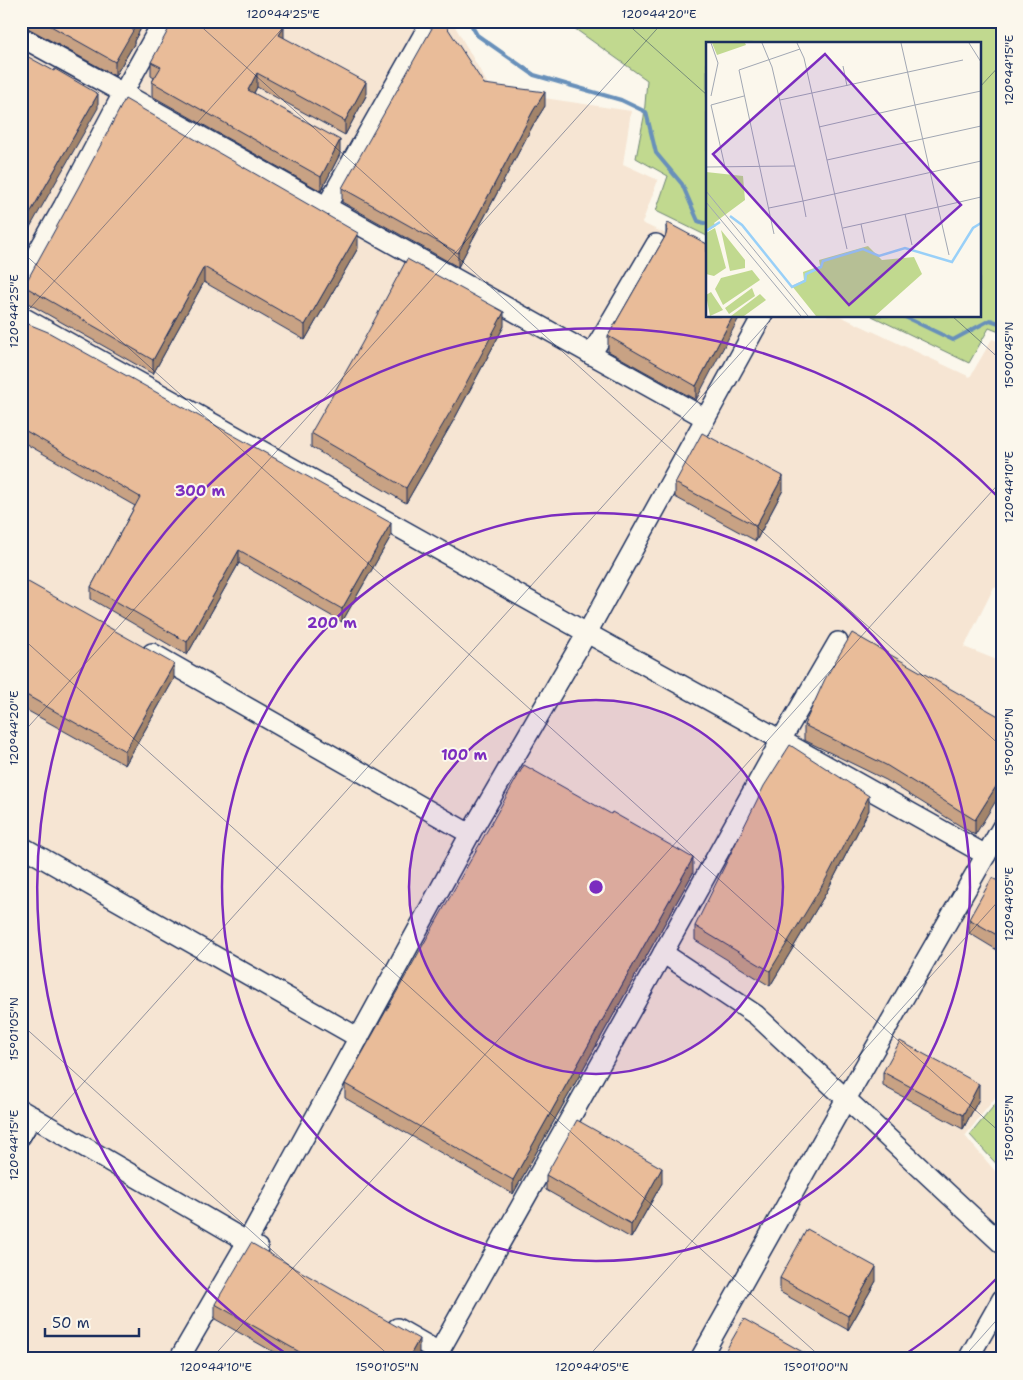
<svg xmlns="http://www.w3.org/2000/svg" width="1023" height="1380" font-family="'Shantell Sans',sans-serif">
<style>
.built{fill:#f6e5d3}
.green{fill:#c1d98f;stroke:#6e8476}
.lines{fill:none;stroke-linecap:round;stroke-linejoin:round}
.stream{stroke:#6790ba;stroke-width:4}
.minor-casing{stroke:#1b2f5e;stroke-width:22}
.minor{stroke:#fbf7ec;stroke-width:19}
.wall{fill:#c8a284;stroke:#1b2f5e}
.shaded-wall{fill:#a3846b;stroke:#1b2f5e}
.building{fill:#e9bc99;stroke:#1b2f5e}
.ticks{fill:none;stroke:#1b2f5e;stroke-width:1;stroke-opacity:0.45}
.ring{fill:none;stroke:#7b2cbf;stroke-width:2.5}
.inset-river{fill:none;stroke:#99d0f8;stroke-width:2.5}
.inset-road{fill:none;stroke:#a1a7b3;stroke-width:1}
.view{fill:#7b2cbf;fill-opacity:0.15;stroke:#7b2cbf;stroke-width:2.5}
.inset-edge{fill:none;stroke:#1b2f5e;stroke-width:2.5}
.centre{fill:#7b2cbf;stroke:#fbf7ec;stroke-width:2.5}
.ring-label{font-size:15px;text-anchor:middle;font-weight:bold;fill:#7b2cbf;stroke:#fbf7ec;stroke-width:4;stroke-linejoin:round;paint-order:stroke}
.neatline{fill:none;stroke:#1b2f5e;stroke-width:2}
.ticks-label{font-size:12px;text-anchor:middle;fill:#1b2f5e}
</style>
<rect width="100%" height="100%" fill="#fbf7ec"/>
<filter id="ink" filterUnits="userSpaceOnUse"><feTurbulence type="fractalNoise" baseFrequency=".02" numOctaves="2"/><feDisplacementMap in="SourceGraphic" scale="10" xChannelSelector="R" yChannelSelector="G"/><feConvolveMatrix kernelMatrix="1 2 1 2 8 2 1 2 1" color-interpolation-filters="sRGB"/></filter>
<g filter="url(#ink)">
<!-- built -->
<polygon class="built" points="21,21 452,21 491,90 631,111 623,164 658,180 642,223 707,253 707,316 840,316 970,377 992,339 1002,343 1002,590 994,587 964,647 1002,662 1002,1089 965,1136 1002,1179 1002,1359 21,1359"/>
<!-- green -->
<g class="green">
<polygon points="564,21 1002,21 1002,333 989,328 969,363 872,316 979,316 979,44 707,44 707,236 656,211 668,176 636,158 644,117 647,80"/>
<polygon points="1002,1096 1002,1170 970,1135"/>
</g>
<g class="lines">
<!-- stream -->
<g class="stream">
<polyline points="469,21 477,35 534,75 621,100 646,112 656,153 682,184 698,221 707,224"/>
<polyline points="903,316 953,340 990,320 1002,324"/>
</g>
<defs>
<g id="minor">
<polyline points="163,21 123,93 705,418"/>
<polyline points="21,37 123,93 63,207 21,281"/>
<polyline points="326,207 430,23"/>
<polyline points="21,316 587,633 781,740 663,953 435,1359"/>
<polyline points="591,355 656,244"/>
<polyline points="838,642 781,740 986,855"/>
<polyline points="152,653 470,834"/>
<polyline points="21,846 359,1038"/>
<polyline points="663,953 756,1015 1002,1244"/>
<polyline points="21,1110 258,1248"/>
<polyline points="21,1136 32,1116"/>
<polyline points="397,1328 439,1352"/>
<polyline points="179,1359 247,1242 470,834 587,633 762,316"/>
<polyline points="700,1359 846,1099 1002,827"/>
<polyline points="968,1359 1002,1299"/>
</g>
</defs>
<!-- minor casing -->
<use href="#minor" class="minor-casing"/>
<!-- minor -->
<use href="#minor" class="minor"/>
</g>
<!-- wall -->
<g class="wall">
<polygon points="21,21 145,21 134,41 134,44 115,76 26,27 21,26"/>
<polygon points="284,38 366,96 345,135 257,87 254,93 340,154 321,191 152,96 152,82 154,78 151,76 151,62"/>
<polygon points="484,84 545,106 533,125 458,267 342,202 342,188"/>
<polygon points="666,226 707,244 696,400 608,351 608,336 666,235"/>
<polygon points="358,248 305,340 204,282 153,374 24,301 24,286"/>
<polygon points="21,321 391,536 342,622 239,563 187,655 91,599 91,587 135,506 21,441"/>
<polygon points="504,326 456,416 406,503 311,447 311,433"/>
<polygon points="675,483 783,490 756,541 675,497"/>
<polygon points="21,578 174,679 125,765 21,707"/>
<polygon points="1002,718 975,835 886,780 804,740 804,725"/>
<polygon points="869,810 826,893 770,986 695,940 695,926"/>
<polygon points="693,873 513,1194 345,1098 345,1084"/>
<polygon points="1002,883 1002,953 969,933 969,919"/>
<polygon points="883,1072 979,1099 963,1129 883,1086"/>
<polygon points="546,1175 662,1183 631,1238 546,1190"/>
<polygon points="780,1278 876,1281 848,1330 780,1292"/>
<polygon points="215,1304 419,1354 416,1359 286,1359 215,1319"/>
</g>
<!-- shaded-wall -->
<g class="shaded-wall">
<polygon points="137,21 145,21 134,41 134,44 115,76 115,62"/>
<polygon points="284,27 284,41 279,35"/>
<polygon points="257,73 257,87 248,104 248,90"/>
<polygon points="366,82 366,96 345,135 345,121"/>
<polygon points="545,92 545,106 533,125 458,267 458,253 533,111"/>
<polygon points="98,94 98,108 21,243 21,229"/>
<polygon points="340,140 340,154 321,191 321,177"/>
<polygon points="358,233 358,248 305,340 305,325"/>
<polygon points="204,267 204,282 153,374 153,360"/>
<polygon points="504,312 504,326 456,416 406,503 406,488"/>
<polygon points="733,316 740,316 696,400 696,386"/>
<polygon points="783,476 783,490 756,541 756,526"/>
<polygon points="391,523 391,536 342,622 342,609"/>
<polygon points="239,550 239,563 187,655 187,642"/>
<polygon points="174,664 174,679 125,765 125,751"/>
<polygon points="1002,777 1002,791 975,835 975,820"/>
<polygon points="869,796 869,810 826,893 770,986 770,971"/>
<polygon points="693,858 693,873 513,1194 513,1180"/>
<polygon points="979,1084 979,1099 963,1129 963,1115"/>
<polygon points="662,1168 662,1183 631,1238 631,1224"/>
<polygon points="876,1267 876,1281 848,1330 848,1316"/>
<polygon points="419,1339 419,1354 416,1359 408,1359"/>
</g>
<!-- building -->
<g class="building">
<polygon points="42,21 137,21 132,29 134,29 115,62"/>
<polygon points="173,21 274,21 284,27 279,35 366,82 345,121 257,73 248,90 340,140 321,177 152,82 161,67 151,62"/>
<polygon points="436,21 443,21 484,84 545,92 533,111 458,253 342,188"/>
<polygon points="21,53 54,71 55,69 98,94 21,229"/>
<polygon points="125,99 358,233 305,325 204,267 153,360 24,286 78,188"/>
<polygon points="668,223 707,244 707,316 733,316 696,386 608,336 666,235 667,230 666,226"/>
<polygon points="407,259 504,312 456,402 406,488 311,433 361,345"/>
<polygon points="21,321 48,332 391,523 342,609 239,550 187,642 91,587 140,497 21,428"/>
<polygon points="702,433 783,476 756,526 675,483"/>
<polygon points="21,578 174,664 125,751 21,692"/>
<polygon points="852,633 1002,718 1002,777 975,820 886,765 804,725 825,679"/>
<polygon points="790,745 869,796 826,879 770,971 695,926 764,786"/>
<polygon points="524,765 611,814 612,812 693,858 513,1180 345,1084"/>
<polygon points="992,878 1002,883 1002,938 969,919"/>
<polygon points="900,1041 979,1084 963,1115 883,1072"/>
<polygon points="577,1120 662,1168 631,1224 546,1175"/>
<polygon points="807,1229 876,1267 848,1316 780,1278"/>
<polygon points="251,1243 419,1339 408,1359 301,1359 303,1354 215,1304"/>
<polygon points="744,1319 815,1359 721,1359"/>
</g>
</g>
<!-- ticks -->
<path class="ticks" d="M195,21L1002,747M624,21L707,95M979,88L1002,63M21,251L1002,1134M952,316L1002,361M21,318L289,21M21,637L823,1359M21,735L664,21M21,1024L393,1359M21,1152L774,316M211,1359L1002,480M586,1359L1002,897M962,1359L1002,1314"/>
<!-- distance rings -->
<circle cx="596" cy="887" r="187" fill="#7b2cbf" fill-opacity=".12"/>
<g class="ring">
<circle cx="596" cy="887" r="187"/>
<circle cx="596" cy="887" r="374"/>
<path d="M999 1276A560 560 0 0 1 901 1357M291 1357A560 560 0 1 1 999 498"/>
</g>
<!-- overview -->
<g transform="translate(706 42)">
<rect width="275" height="275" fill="#fbf7ec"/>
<path d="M6,1H39L40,3L11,13ZM0,130L37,134L39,158L8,181L10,184L0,190ZM9,186L20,226L8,234L0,232V191ZM15,188L39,218V226L24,229ZM162,204L176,218L208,215L216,232L169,274H110L86,244L98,238L97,230L114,224L113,218ZM46,228L54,238L17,263L9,247L15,236ZM46,246L49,254L23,272L19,266ZM5,250L17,268L4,274L0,253ZM54,252L60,258L38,274H25Z" fill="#c1d98f"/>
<path class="inset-river" d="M24,174L36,183L86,245L99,239L100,232L115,225L117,219L157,207L173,214L199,206L246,220L267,186L275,181M0,189L14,180"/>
<path class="inset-road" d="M56,1L66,25L97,159L275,119M91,1L98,16L141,207M263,1L275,20M137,24L141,44M275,49L209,63L232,165L275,155M5,54L12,21L5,1M74,58L257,18M113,85L209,63L195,1M121,118L275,84M0,125L89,124M19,125L5,63L38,54M0,149L102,274M0,160L95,274M63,166L97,159L100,175M199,172L206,203M155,182L159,201M137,186L232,165L243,213M68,192L33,28L94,7"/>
<path class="view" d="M119,12L255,163L143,263L7,112Z"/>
<rect width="275" height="275" class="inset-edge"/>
</g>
<circle cx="596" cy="887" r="8" class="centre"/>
<g class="ring-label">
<text x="200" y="496">300 m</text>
<text x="332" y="628">200 m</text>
<text x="464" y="760">100 m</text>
</g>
<!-- margin -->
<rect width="1023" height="1380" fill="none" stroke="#fbf7ec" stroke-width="55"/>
<!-- scale -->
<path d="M45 1328v8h94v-8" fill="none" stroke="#1b2f5e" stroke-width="2.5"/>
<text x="52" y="1328" font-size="15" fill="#1b2f5e" stroke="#fbf7ec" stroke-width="4" paint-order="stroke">50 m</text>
<rect x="28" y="28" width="968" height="1324" class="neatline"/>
<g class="ticks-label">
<text x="283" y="18">120°44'25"E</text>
<text x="659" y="18">120°44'20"E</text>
<text transform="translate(1009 70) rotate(-90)" y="4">120°44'15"E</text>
<text transform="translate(14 311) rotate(-90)" y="4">120°44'25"E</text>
<text transform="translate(1009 355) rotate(-90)" y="4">15°00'45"N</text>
<text transform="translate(1009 487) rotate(-90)" y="4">120°44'10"E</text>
<text transform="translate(14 728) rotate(-90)" y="4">120°44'20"E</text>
<text transform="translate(1009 742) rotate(-90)" y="4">15°00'50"N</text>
<text transform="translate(1009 904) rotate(-90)" y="4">120°44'05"E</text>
<text transform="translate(14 1029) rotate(-90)" y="4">15°01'05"N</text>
<text transform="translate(1009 1128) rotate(-90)" y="4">15°00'55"N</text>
<text transform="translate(14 1145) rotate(-90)" y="4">120°44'15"E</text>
<text x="216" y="1371">120°44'10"E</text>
<text x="387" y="1371">15°01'05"N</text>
<text x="592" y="1371">120°44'05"E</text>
<text x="816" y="1371">15°01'00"N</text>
</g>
</svg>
